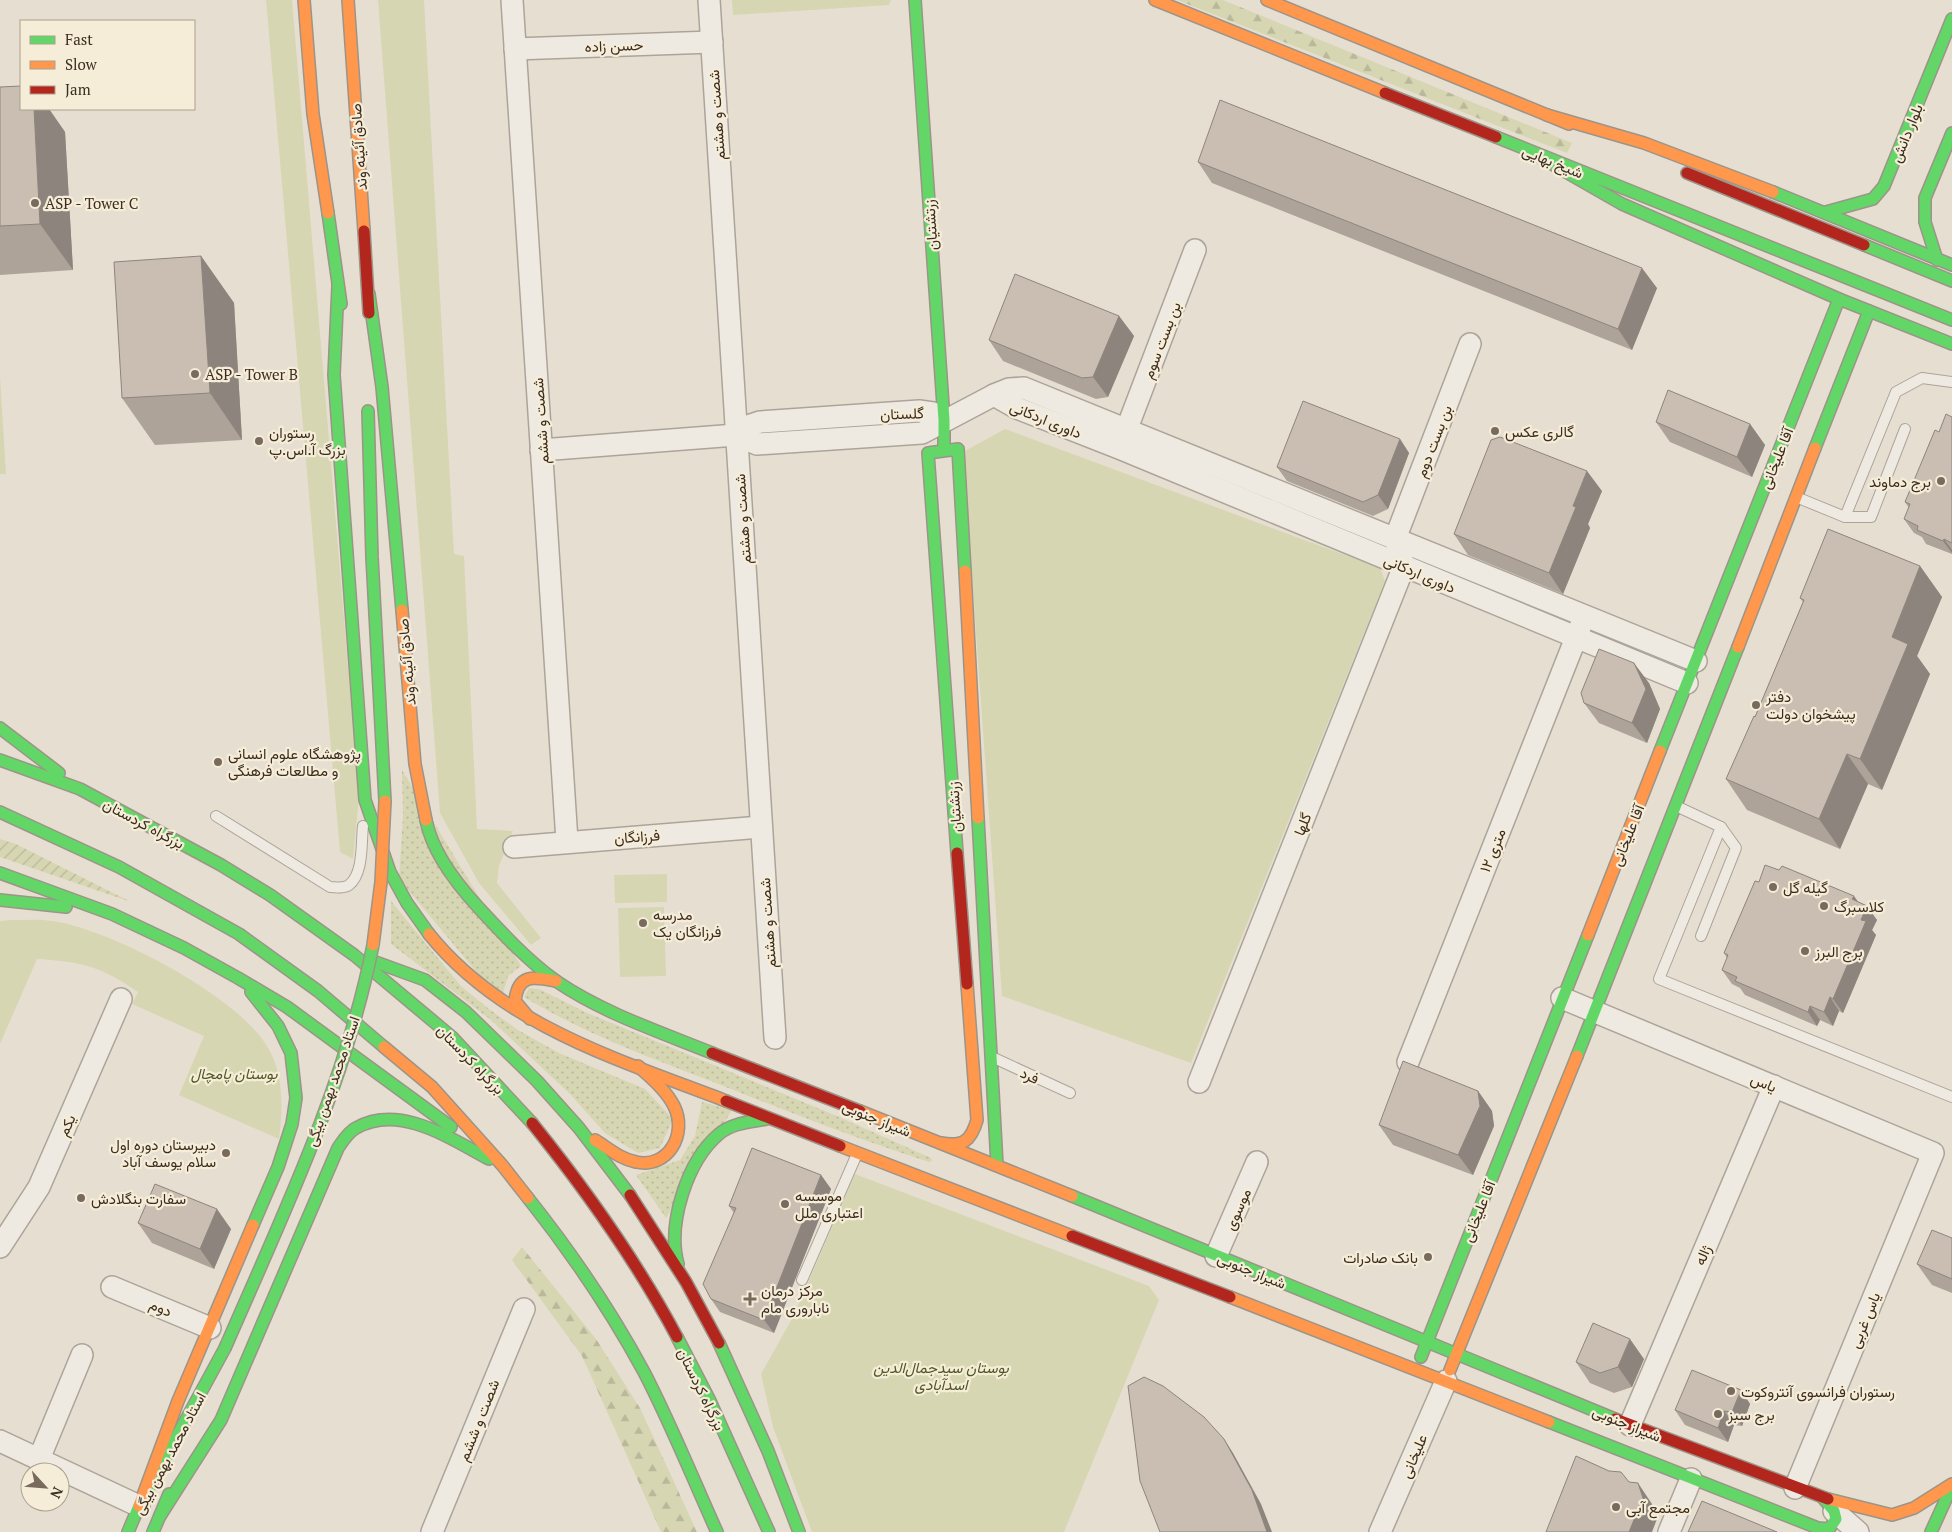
<svg xmlns="http://www.w3.org/2000/svg" width="1952" height="1532" font-family="'PT Serif',Vazirmatn,serif">
<style>
.grass{fill:url(#grass-dots)}
.forest{fill:url(#forest-firs)}
.park{fill:#d7d6b3}
.garden{fill:url(#garden-furrows)}
.lines{fill:none;stroke-linecap:round;stroke-linejoin:round}
.lane-casing{stroke:#aca499;stroke-width:12}
.street-casing{stroke:#aca499;stroke-width:24}
.fast-casing{stroke:#9c9489;stroke-width:14}
.slow-casing{stroke:#9c9489;stroke-width:14}
.jam-casing{stroke:#9c9489;stroke-width:14}
.lane{stroke:#eeeae2;stroke-width:10}
.street{stroke:#eeeae2;stroke-width:21}
.fast{stroke:#63d668;stroke-width:11}
.slow{stroke:#ff974d;stroke-width:11}
.jam{stroke:#b3261e;stroke-width:11}
.fast-bridge-casing{stroke:#9c9489;stroke-width:14;stroke-linecap:butt}
.slow-bridge-casing{stroke:#9c9489;stroke-width:14;stroke-linecap:butt}
.fast-bridge{stroke:#63d668;stroke-width:11}
.slow-bridge{stroke:#ff974d;stroke-width:11}
.wall{fill:#aea399}
.shaded-wall{fill:#8d857d}
.building{fill:#cabeb2;stroke:#8d857d}
.poi-dot{fill:#786b5e;stroke:#f6edd8;stroke-width:2}
.labels{text-anchor:middle;dominant-baseline:central;stroke-width:4.5;stroke-linejoin:round;paint-order:stroke}
.street-label{font-size:15px;fill:#3c2d20;stroke:#f6edd8}
.poi-label{font-size:15px;fill:#3c2d20;stroke:#f6edd8;text-anchor:start}
.park-label{font-size:15px;font-style:italic;fill:#4e5926;stroke:#f6edd8}
</style>
<defs>
<pattern id="grass-dots" width="8" height="8" patternUnits="userSpaceOnUse" patternTransform="scale(1.25)"><rect width="8" height="8" fill="#d7d6b3"/><path d="M2 2h.1M6 6h.1" fill="none" stroke="#b9b89a" stroke-width="1.8" stroke-linecap="round"/></pattern>
<pattern id="forest-firs" width="22" height="20" patternUnits="userSpaceOnUse" patternTransform="scale(1.25)"><rect width="22" height="20" fill="#d7d6b3"/><path d="M5 1l3.5 6h-7zM16 11l3.5 6h-7z" fill="#b9b89a"/></pattern>
<pattern id="garden-furrows" width="10" height="10" patternUnits="userSpaceOnUse" patternTransform="scale(1.25)"><rect width="10" height="10" fill="#d7d6b3"/><path d="M-1 1l2-2M0 10L10 0M9 11l2-2" fill="none" stroke="#b9b89a"/></pattern>
</defs>
<rect width="100%" height="100%" fill="#e6dfd1"/>
<!-- grass -->
<g class="grass">
<polygon points="402,770 521,966 508,976 503,993 484,981 399,879 403,816"/>
<polygon points="391,901 461,986 489,1009 518,1030 559,1053 645,1089 673,1119 660,1148 638,1153 605,1133 570,1094 491,1020 391,944"/>
<path d="M529,988L539,989L585,1012L837,1116L931,1158L932,1161L929,1162C854,1138 781,1109 708,1080C645,1056 582,1032 524,997Z"/>
<polygon points="702,1102 732,1110 666,1218 636,1175 680,1160 695,1136"/>
</g>
<!-- forest -->
<g class="forest">
<polygon points="1177,0 1223,0 1572,143 1567,153"/>
<polygon points="522,1247 596,1339 640,1408 697,1532 661,1532 582,1356 512,1260"/>
</g>
<!-- park -->
<g class="park">
<polygon points="266,0 292,0 359,797 353,859 340,852"/>
<polygon points="378,0 424,0 454,554 464,556 477,829 513,831 499,866 497,883 541,938 531,945 479,883 440,813"/>
<polygon points="732,0 891,0 889,5 733,15"/>
<polygon points="0,376 6,474 0,474"/>
<polygon points="1005,429 1380,568 1385,581 1191,1063 1002,996 963,452"/>
<polygon points="667,874 667,902 615,903 614,875"/>
<polygon points="664,907 666,976 620,977 618,908"/>
<path d="M11,920C25,920 40,919 53,921C112,930 236,995 267,1046C284,1073 283,1108 279,1139L179,1095L204,1036L132,1004L138,992C100,966 83,962 37,959L0,1044V921Z"/>
<polygon points="855,1174 1149,1286 1159,1300 1064,1532 812,1532 773,1427 761,1374 794,1315"/>
</g>
<!-- garden -->
<polygon class="garden" points="0,839 16,844 131,902 0,857"/>
<g class="lines">
<defs>
<g id="lane">
<polyline points="1796,497 1845,517 1896,392 1922,378 1952,382"/>
<polyline points="1845,517 1871,517 1905,429"/>
<polyline points="1676,806 1721,827 1659,979 1952,1097"/>
<path d="M216,816L330,887C336,887 344,889 349,885C364,873 361,842 363,826"/>
<polyline points="1701,936 1736,848 1721,827"/>
<polyline points="994,1058 1070,1093"/>
<polyline points="802,1280 857,1154"/>
</g>
<g id="street">
<polyline points="512,0 567,841"/>
<polyline points="709,0 775,1038"/>
<polyline points="515,49 712,42"/>
<polyline points="994,395 1017,408 1119,448 1687,683"/>
<polyline points="736,435 757,444 922,433 994,395 1009,389 1024,388 1696,661"/>
<polyline points="1121,444 1195,250"/>
<polyline points="541,450 736,435 748,426 760,422 919,411 933,413 944,420"/>
<polyline points="514,847 761,827"/>
<polyline points="1562,998 1933,1153 1795,1488"/>
<polyline points="1408,1062 1581,625"/>
<polyline points="1199,1082 1404,566 1395,539 1470,344"/>
<polyline points="0,1247 39,1187 121,999"/>
<polyline points="1216,1256 1257,1162"/>
<polyline points="112,1287 210,1328"/>
<polyline points="1630,1425 1774,1086"/>
<polyline points="0,1441 139,1506"/>
<polyline points="39,1459 82,1355"/>
<polyline points="1834,1511 1858,1532"/>
<polyline points="432,1532 524,1309"/>
<polyline points="1380,1532 1446,1381"/>
<polyline points="1669,1532 1691,1479"/>
</g>
<g id="fast">
<polyline points="915,0 944,420 944,450"/>
<polyline points="1496,137 1952,320"/>
<polyline points="1538,156 1622,204 1839,299 1952,344"/>
<polyline points="1773,192 1952,265"/>
<polyline points="1826,212 1873,199 1884,186 1952,19"/>
<polyline points="328,213 341,304"/>
<polyline points="1864,245 1952,281"/>
<polyline points="1937,260 1925,222 1925,198 1952,133"/>
<polyline points="338,286 334,375 365,800 390,872 407,903 429,934"/>
<polyline points="369,294 382,387 402,610"/>
<polyline points="368,411 372,557 385,801"/>
<polyline points="1815,448 1869,311"/>
<polyline points="0,728 59,773"/>
<polyline points="1660,751 1839,299"/>
<polyline points="0,760 80,789 221,865 270,895 354,955 452,1037 532,1123"/>
<polyline points="0,812 119,867 239,934 318,991 384,1047"/>
<polyline points="978,818 997,1165"/>
<path d="M426,820C432,852 456,883 478,907C502,933 527,960 556,981C603,1013 660,1032 712,1053"/>
<polyline points="957,853 928,453 958,449 965,571"/>
<polyline points="0,873 112,914 184,948 238,978 287,1007 451,1127"/>
<polyline points="0,900 66,907"/>
<polyline points="370,960 425,980 466,1012 537,1081 579,1128 630,1195"/>
<polyline points="251,992 278,1026 291,1053 296,1098 292,1124 278,1167 253,1225"/>
<polyline points="1577,1056 1738,647"/>
<polyline points="1072,1196 1615,1419"/>
<path d="M528,1198C571,1252 611,1311 644,1372C671,1424 693,1479 717,1532"/>
<path d="M678,1264C667,1224 687,1161 719,1134C732,1123 750,1122 766,1119"/>
<polyline points="677,1337 709,1399 769,1532"/>
<polyline points="719,1343 768,1451 799,1532"/>
<polyline points="1421,1357 1588,935"/>
<polyline points="1549,1422 1818,1528 1829,1529 1836,1519 1834,1511 1823,1498"/>
<path d="M160,1516L221,1420L338,1148C343,1141 348,1132 356,1128C400,1103 451,1139 489,1159"/>
<polyline points="128,1532 139,1506 225,1348"/>
<polyline points="153,1532 169,1494"/>
<polyline points="1931,1532 1952,1486"/>
</g>
<g id="slow">
<polyline points="304,0 313,114 328,213"/>
<polyline points="348,0 364,231"/>
<polyline points="1155,0 1385,93"/>
<polyline points="1267,0 1569,124"/>
<polyline points="1547,115 1644,143 1773,192"/>
<polyline points="965,571 978,818"/>
<polyline points="402,610 415,764 426,820"/>
<polyline points="1738,647 1815,448"/>
<path d="M429,934C503,1026 620,1060 726,1101"/>
<polyline points="1588,935 1660,751"/>
<path d="M530,1019L515,1001C518,973 534,977 556,981"/>
<polyline points="384,1047 432,1087 502,1165 528,1198"/>
<polyline points="860,1111 1072,1196"/>
<path d="M595,1140C608,1148 620,1159 636,1162C668,1169 688,1134 674,1106C666,1090 651,1078 638,1066"/>
<path d="M941,1143C963,1147 971,1141 977,1120L967,984"/>
<polyline points="840,1146 1072,1236"/>
<polyline points="1230,1297 1549,1422"/>
<polyline points="1450,1370 1577,1056"/>
<polyline points="1828,1499 1892,1515 1914,1508 1952,1484"/>
<polyline points="139,1506 178,1401 253,1225"/>
</g>
<g id="jam">
<polyline points="1385,93 1496,137"/>
<polyline points="1687,173 1864,245"/>
<polyline points="364,231 369,313"/>
<polyline points="957,853 967,984"/>
<polyline points="712,1053 860,1111"/>
<polyline points="726,1101 840,1146"/>
<path d="M532,1123C586,1190 636,1260 677,1337"/>
<polyline points="630,1195 686,1282 719,1343"/>
<polyline points="1072,1236 1230,1297"/>
<polyline points="1615,1419 1828,1499"/>
</g>
</defs>
<!-- lane casing -->
<use href="#lane" class="lane-casing"/>
<!-- street casing -->
<use href="#street" class="street-casing"/>
<!-- fast casing -->
<use href="#fast" class="fast-casing"/>
<!-- slow casing -->
<use href="#slow" class="slow-casing"/>
<!-- jam casing -->
<use href="#jam" class="jam-casing"/>
<!-- lane -->
<use href="#lane" class="lane"/>
<!-- street -->
<use href="#street" class="street"/>
<!-- fast -->
<use href="#fast" class="fast"/>
<!-- slow -->
<use href="#slow" class="slow"/>
<!-- jam -->
<use href="#jam" class="jam"/>
<defs>
<path id="fast-bridge" d="M225,1348C282,1217 345,1086 373,945"/>
<polyline id="slow-bridge" points="373,945 381,882 385,801"/>
</defs>
<!-- fast-bridge casing -->
<use href="#fast-bridge" class="fast-bridge-casing"/>
<!-- slow-bridge casing -->
<use href="#slow-bridge" class="slow-bridge-casing"/>
<!-- fast-bridge -->
<use href="#fast-bridge" class="fast-bridge"/>
<!-- slow-bridge -->
<use href="#slow-bridge" class="slow-bridge"/>
</g>
<!-- wall -->
<g class="wall">
<polygon points="0,87 21,109 49,109 65,132 73,270 0,275"/>
<polygon points="1198,162 1657,288 1632,350 1212,183"/>
<polygon points="201,256 234,303 242,440 155,445 122,398"/>
<polygon points="1119,316 1134,336 1108,397 1096,399 1003,361 989,340"/>
<polygon points="1952,417 1952,554 1926,544 1922,537 1914,533 1904,519 1909,508 1905,502 1939,432"/>
<polygon points="1656,422 1750,424 1765,445 1752,477 1670,442"/>
<polygon points="1400,439 1409,453 1388,509 1373,516 1287,481 1277,467"/>
<polygon points="1602,491 1588,524 1590,528 1563,594 1468,555 1454,534"/>
<polygon points="1920,566 1942,597 1917,656 1930,674 1882,790 1868,784 1840,849 1747,810 1726,779 1755,717 1803,602 1800,598"/>
<polygon points="1649,683 1660,709 1647,743 1599,723 1584,703"/>
<polygon points="1759,882 1859,902 1877,920 1872,930 1876,935 1843,1013 1839,1011 1833,1026 1820,1020 1817,1026 1745,995 1740,988 1732,984 1722,970 1727,958 1724,953"/>
<polygon points="1478,1091 1492,1111 1494,1126 1473,1175 1393,1145 1379,1125"/>
<polygon points="821,1175 831,1189 774,1333 720,1312 711,1299 734,1213 729,1206"/>
<polygon points="138,1223 231,1229 214,1269 152,1243"/>
<polygon points="1952,1238 1952,1293 1932,1285 1917,1264"/>
<polygon points="1644,1359 1632,1387 1614,1393 1590,1383 1576,1362"/>
<polygon points="1741,1390 1750,1404 1742,1426 1734,1425 1728,1442 1685,1425 1675,1410"/>
</g>
<!-- shaded-wall -->
<g class="shaded-wall">
<polygon points="34,109 49,109 65,132 73,270 40,224"/>
<polygon points="201,256 234,303 242,440 210,393"/>
<polygon points="1642,268 1657,288 1632,350 1618,329"/>
<polygon points="1119,316 1134,336 1108,397 1093,377"/>
<polygon points="1750,424 1765,445 1752,477 1737,457"/>
<polygon points="1400,439 1409,453 1388,509 1378,495"/>
<polygon points="1587,471 1602,491 1588,524 1590,528 1563,594 1549,573 1573,506"/>
<polygon points="1944,539 1952,550 1952,553 1943,541"/>
<polygon points="1920,566 1942,597 1917,656 1930,674 1882,790 1860,759 1892,637"/>
<polygon points="1634,663 1649,683 1660,709 1647,743 1632,723"/>
<polygon points="1847,754 1868,784 1840,849 1819,819"/>
<polygon points="1854,896 1864,910 1852,899"/>
<polygon points="1867,906 1877,920 1872,930 1876,935 1843,1013 1833,999 1861,920"/>
<polygon points="1830,997 1839,1011 1833,1026 1824,1012"/>
<polygon points="1810,1006 1820,1020 1817,1026 1808,1012"/>
<polygon points="1478,1091 1492,1111 1494,1126 1473,1175 1458,1155"/>
<polygon points="821,1175 831,1189 774,1333 764,1320"/>
<polygon points="217,1209 231,1229 214,1269 200,1249"/>
<polygon points="1630,1339 1644,1359 1632,1387 1618,1367"/>
<polygon points="1741,1390 1750,1404 1742,1426 1732,1412"/>
<polygon points="1724,1411 1734,1425 1728,1442 1718,1428"/>
<polygon points="1224,1439 1233,1453 1261,1504 1272,1532 1267,1532"/>
<polygon points="1638,1483 1652,1504 1657,1519 1652,1532 1629,1532"/>
</g>
<!-- building -->
<g class="building">
<polygon points="21,86 21,109 34,109 40,224 0,226 0,87"/>
<polygon points="1220,100 1642,268 1618,329 1198,162"/>
<polygon points="201,256 210,393 122,398 114,262"/>
<polygon points="1015,274 1119,316 1093,377 1082,378 989,340"/>
<polygon points="1668,390 1750,424 1737,457 1656,422"/>
<polygon points="1303,401 1400,439 1378,495 1363,502 1277,467"/>
<polygon points="1946,414 1952,417 1952,543 1944,539 1943,541 1917,530 1918,526 1904,519 1910,504 1905,502 1935,430 1939,432"/>
<polygon points="1500,437 1587,471 1573,506 1576,507 1549,573 1454,534 1491,440"/>
<polygon points="1828,529 1920,566 1892,637 1908,644 1860,759 1847,754 1819,819 1726,779 1754,716 1755,717 1804,600 1800,598"/>
<polygon points="1599,649 1634,663 1646,689 1632,723 1584,703 1581,693"/>
<polygon points="1765,865 1779,870 1782,866 1854,896 1852,899 1867,906 1861,920 1866,921 1833,999 1830,997 1824,1012 1810,1006 1808,1012 1735,981 1737,977 1722,970 1728,955 1724,953 1755,881 1759,882"/>
<polygon points="1403,1061 1478,1091 1480,1106 1458,1155 1379,1125"/>
<polygon points="752,1148 821,1175 764,1320 711,1299 703,1284 736,1208 729,1206"/>
<polygon points="155,1184 217,1209 200,1249 138,1223"/>
<polygon points="1932,1230 1952,1238 1952,1279 1917,1264"/>
<polygon points="1593,1323 1630,1339 1618,1367 1600,1373 1576,1362"/>
<polygon points="1692,1370 1741,1390 1732,1412 1724,1411 1718,1428 1675,1410"/>
<polygon points="1144,1377 1163,1386 1204,1417 1224,1439 1252,1490 1267,1532 1160,1532 1140,1481 1128,1386"/>
<polygon points="1576,1456 1609,1471 1621,1472 1629,1482 1638,1483 1643,1498 1629,1532 1546,1532"/>
<polygon points="1702,1501 1777,1532 1688,1532"/>
</g>
<!-- markers -->
<g class="poi-dot">
<circle cx="35" cy="203" r="5"/>
<circle cx="195" cy="374" r="5"/>
<circle cx="1495" cy="431" r="5"/>
<circle cx="259" cy="441" r="5"/>
<circle cx="1941" cy="481" r="5"/>
<circle cx="1756" cy="705" r="5"/>
<circle cx="218" cy="762" r="5"/>
<circle cx="1773" cy="887" r="5"/>
<circle cx="1824" cy="906" r="5"/>
<circle cx="643" cy="923" r="5"/>
<circle cx="1805" cy="951" r="5"/>
<circle cx="226" cy="1153" r="5"/>
<circle cx="81" cy="1198" r="5"/>
<circle cx="785" cy="1204" r="5"/>
<circle cx="1428" cy="1257" r="5"/>
<path d="M747.5 1291.5h5v5h5v5h-5v5h-5v-5h-5v-5h5z"/>
<circle cx="1731" cy="1391" r="5"/>
<circle cx="1718" cy="1414" r="5"/>
<circle cx="1616" cy="1507" r="5"/>
</g>
<g class="labels">
<!-- street labels -->
<g class="street-label">
<text transform="translate(614 45) rotate(-2)">حسن زاده</text>
<text transform="translate(716 115) rotate(-94)">شصت و هشتم</text>
<text transform="translate(1906 133) rotate(-68)">بلوار دانش</text>
<text transform="translate(358 147) rotate(-94)">صادق آئینه وند</text>
<text transform="translate(1553 161) rotate(22)">شیخ بهایی</text>
<text transform="translate(930 225) rotate(-94)">زرتشتیان</text>
<text transform="translate(1161 340) rotate(-69)">بن بست سوم</text>
<text transform="translate(902 413) rotate(-2)">گلستان</text>
<text transform="translate(1046 419) rotate(22)">داوری اردکانی</text>
<text transform="translate(540 421) rotate(-94)">شصت و ششم</text>
<text transform="translate(1433 441) rotate(-69)">بن بست دوم</text>
<text transform="translate(1776 458) rotate(-68)">آقا علیخانی</text>
<text transform="translate(742 519) rotate(-94)">شصت و هشتم</text>
<text transform="translate(1420 573) rotate(23)">داوری اردکانی</text>
<text transform="translate(406 662) rotate(-95)">صادق آئینه وند</text>
<text transform="translate(954 807) rotate(-94)">زرتشتیان</text>
<text transform="translate(144 823) rotate(28)">بزرگراه کردستان</text>
<text transform="translate(1302 824) rotate(-68)">گلها</text>
<text transform="translate(1627 835) rotate(-68)">آقا علیخانی</text>
<text transform="translate(637 836) rotate(-4)">فرزانگان</text>
<text transform="translate(1492 850) rotate(-68)">۱۲ متری</text>
<text transform="translate(767 923) rotate(-94)">شصت و هشتم</text>
<text transform="translate(471 1059) rotate(46)">بزرگراه کردستان</text>
<text transform="translate(1030 1075) rotate(25)">فرد</text>
<text transform="translate(332 1081) rotate(-71)">استاد محمد بهمن بیگی</text>
<text transform="translate(1764 1082) rotate(23)">یاس</text>
<text transform="translate(877 1118) rotate(22)">شیراز جنوبی</text>
<text transform="translate(66 1125) rotate(-66)">یکم</text>
<text transform="translate(1237 1209) rotate(-66)">موسوی</text>
<text transform="translate(1478 1211) rotate(-68)">آقا علیخانی</text>
<text transform="translate(1702 1255) rotate(-67)">ژاله</text>
<text transform="translate(1252 1270) rotate(22)">شیراز جنوبی</text>
<text transform="translate(161 1307) rotate(23)">دوم</text>
<text transform="translate(1864 1320) rotate(-68)">یاس غربی</text>
<text transform="translate(702 1389) rotate(64)">بزرگراه کردستان</text>
<text transform="translate(478 1420) rotate(-68)">شصت و ششم</text>
<text transform="translate(1627 1423) rotate(22)">شیراز جنوبی</text>
<text transform="translate(169 1453) rotate(-62)">استاد محمد بهمن بیگی</text>
<text transform="translate(1413 1456) rotate(-67)">علیخانی</text>
</g>
<!-- poi labels -->
<g class="poi-label">
<text x="45" y="203">ASP - Tower C</text>
<text x="205" y="374">ASP - Tower B</text>
<text x="1505" y="431">گالری عکس</text>
<text x="269" y="432">رستوران<tspan x="269" dy="17">بزرگ آ.اس.پ</tspan></text>
<text x="1931" y="481" text-anchor="end">برج دماوند</text>
<text x="1766" y="696">دفتر<tspan x="1766" dy="17">پیشخوان دولت</tspan></text>
<text x="228" y="753">پژوهشگاه علوم انسانی<tspan x="228" dy="17">و مطالعات فرهنگی</tspan></text>
<text x="1783" y="887">گیله گل</text>
<text x="1834" y="906">کلاسبرگ</text>
<text x="653" y="914">مدرسه<tspan x="653" dy="17">فرزانگان یک</tspan></text>
<text x="1815" y="951">برج البرز</text>
<text x="216" y="1144" text-anchor="end">دبیرستان دوره اول<tspan x="216" dy="17">سلام یوسف آباد</tspan></text>
<text x="795" y="1195">موسسه<tspan x="795" dy="17">اعتباری ملل</tspan></text>
<text x="91" y="1198">سفارت بنگلادش</text>
<text x="1418" y="1257" text-anchor="end">بانک صادرات</text>
<text x="761" y="1290">مرکز درمان<tspan x="761" dy="17">ناباروری مام</tspan></text>
<text x="1741" y="1391">رستوران فرانسوی آنتروکوت</text>
<text x="1728" y="1414">برج سبز</text>
<text x="1626" y="1507">مجتمع آبی</text>
</g>
<!-- park labels -->
<g class="park-label">
<text x="234" y="1073">بوستان پامچال</text>
<text x="941" y="1367">بوستان سیدجمال‌الدین<tspan x="941" dy="17">اسدآبادی</tspan></text>
</g>
</g>
<!-- legend -->
<rect x="20" y="20" width="175" height="90" fill="#f6edd8" stroke="#aca08e"/>
<rect x="30" y="36" width="25" height="8" fill="#63d668" stroke="#aca08e"/>
<text x="65" y="45" font-size="15" fill="#3c2d20">Fast</text>
<rect x="30" y="61" width="25" height="8" fill="#ff974d" stroke="#aca08e"/>
<text x="65" y="70" font-size="15" fill="#3c2d20">Slow</text>
<rect x="30" y="86" width="25" height="8" fill="#b3261e" stroke="#aca08e"/>
<text x="65" y="95" font-size="15" fill="#3c2d20">Jam</text>
<!-- north arrow -->
<g transform="translate(45 1487) rotate(116)"><circle r="24" fill="#f6edd8" stroke="#aca08e"/>
<path d="M0-4L9 19L0 12L-9 19Z" fill="#786b5e"/>
<text y="-8" font-size="14" font-weight="bold" text-anchor="middle" fill="#3c2d20">N</text>
</g>
</svg>
